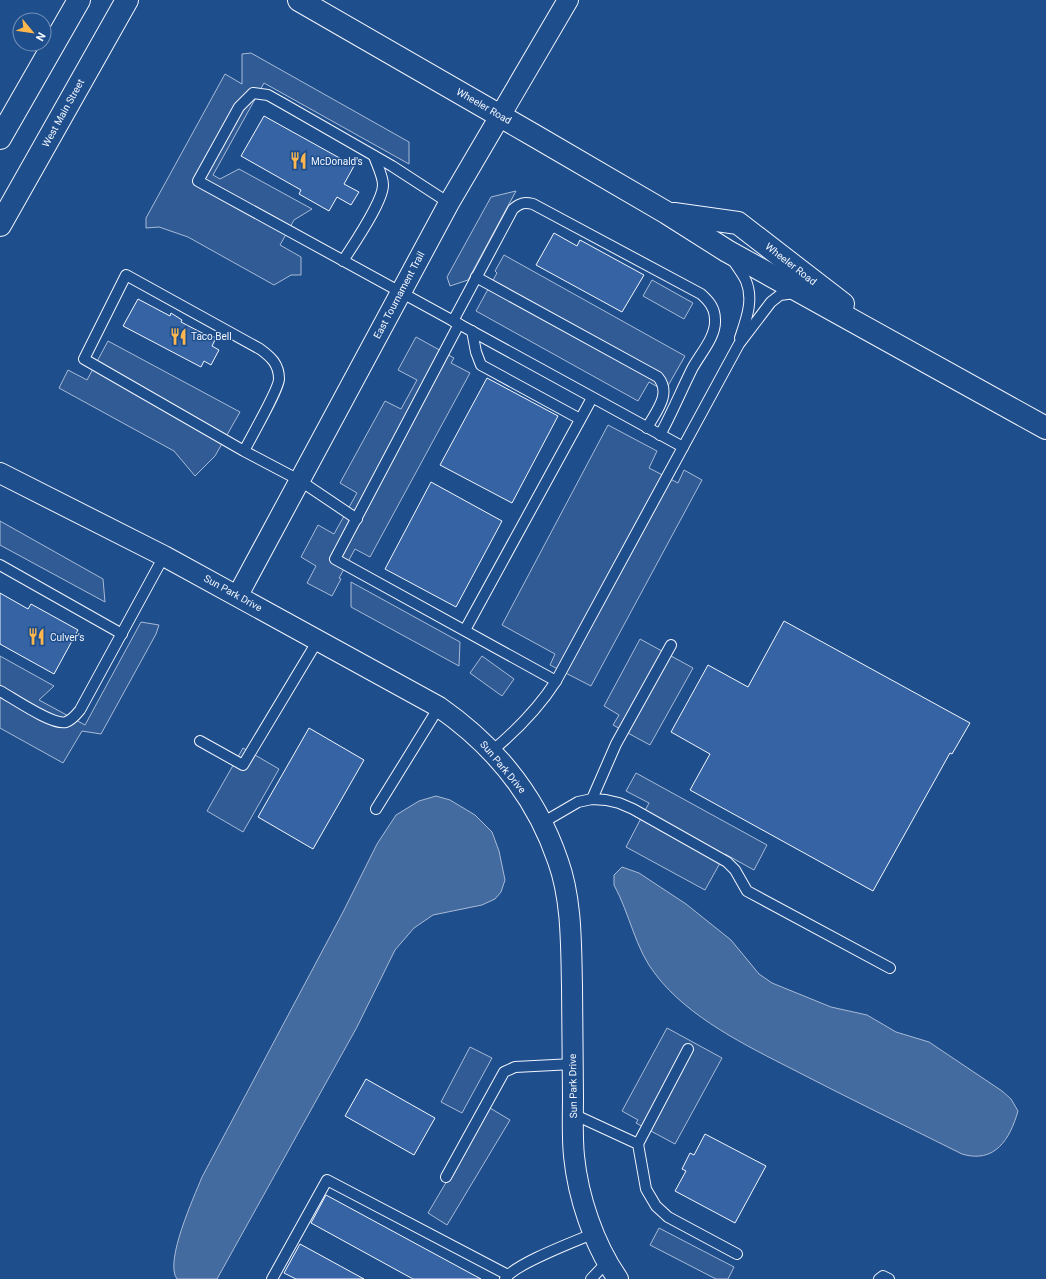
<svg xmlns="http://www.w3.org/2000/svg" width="1046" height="1279" font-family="Roboto,sans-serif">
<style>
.built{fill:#305b95;stroke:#a8bbd7}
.water{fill:#446ba0;stroke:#a8bbd7}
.building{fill:#3563a3;stroke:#f2f6ff}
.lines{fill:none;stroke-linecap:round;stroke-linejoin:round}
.service-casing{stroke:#f2f6ff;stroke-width:12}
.minor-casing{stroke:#f2f6ff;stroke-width:22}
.tertiary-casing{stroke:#f2f6ff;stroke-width:24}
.primary-casing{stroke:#f2f6ff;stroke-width:24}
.service{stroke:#1f4e8c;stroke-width:10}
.minor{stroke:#1f4e8c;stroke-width:20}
.tertiary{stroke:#1f4e8c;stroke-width:22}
.primary{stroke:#1f4e8c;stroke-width:22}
.labels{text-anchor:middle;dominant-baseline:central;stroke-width:3;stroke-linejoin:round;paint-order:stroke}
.street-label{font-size:10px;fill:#f2f6ff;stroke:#1f4e8c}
.poi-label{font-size:10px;fill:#f2f6ff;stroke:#1f4e8c;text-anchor:start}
</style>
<rect width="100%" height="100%" fill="#1f4e8c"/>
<!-- built -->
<g class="built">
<polygon points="251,53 409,142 409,164 264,83 213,175 220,179 239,169 312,209 294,220 280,245 301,257 301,275 291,275 274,285 188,237 159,227 146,228 146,218 225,74 242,84 242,54"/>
<polygon points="516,191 468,280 450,286 447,277 491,197"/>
<polygon points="504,255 685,356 665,391 649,382 638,401 476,311 497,273 495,271"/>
<polygon points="652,280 693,303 684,319 643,296"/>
<polygon points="416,337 454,358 451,363 470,373 370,557 355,549 339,578 341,579 332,596 307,583 316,566 301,557 318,525 334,534 357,493 340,483 385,401 401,409 417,380 398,370"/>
<polygon points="108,341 240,412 215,456 195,476 174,451 59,388 68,370 87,380"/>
<polygon points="608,425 657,451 649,468 678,483 684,470 702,480 591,686 550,665 555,654 502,625"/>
<polygon points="0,521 103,579 105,602 0,545"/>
<polygon points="351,582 460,642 459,666 351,607"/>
<polygon points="141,622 159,625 156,634 101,734 82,731 63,763 0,728 0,656 54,686 39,700 85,725"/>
<polygon points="640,639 693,668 650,745 613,725 619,715 604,706"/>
<polygon points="482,656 514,679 502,696 470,673"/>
<polygon points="243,748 279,769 243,832 207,811"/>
<polygon points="636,773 767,845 754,870 725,854 705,890 626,847 649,803 626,791"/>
<polygon points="667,1028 722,1058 675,1144 636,1123 638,1120 622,1111"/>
<polygon points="470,1047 492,1058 462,1113 441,1102"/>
<polygon points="490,1108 510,1120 447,1225 428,1213"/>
<polygon points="659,1228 734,1267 728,1279 716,1279 650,1245"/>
</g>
<!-- water -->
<g class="water">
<path d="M436,796L450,800L475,815L492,832L499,851L505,880L501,892L495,899L482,905L433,915L414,928L395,950L357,1027L217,1279H177C164,1262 194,1197 202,1177L343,912L377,844L396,815L419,801Z"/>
<path d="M622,867L639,873L686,904L731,940L759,974L772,983L831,1007L867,1015L896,1032L929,1042L1002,1091L1011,1099L1018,1111C1010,1139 995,1164 962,1154C906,1126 850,1099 794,1070C747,1046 689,1018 656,975C635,949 630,914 614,885V875Z"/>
</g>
<!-- building -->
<g class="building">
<polygon points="264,116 354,166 344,184 359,192 351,205 337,197 329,211 299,194 301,190 241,156"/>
<polygon points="554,233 577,246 580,240 644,275 622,312 536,265"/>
<polygon points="138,299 170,316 171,313 182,320 181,322 208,336 209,334 216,338 212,346 219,350 211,365 204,361 201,367 123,326"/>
<polygon points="487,378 558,416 512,503 440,465"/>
<polygon points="431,482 502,521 456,607 385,569"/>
<polygon points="0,593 28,609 31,604 78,630 54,674 0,644"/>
<polygon points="784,621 970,723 952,754 950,753 873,891 690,790 710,754 671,732 708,665 748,687"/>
<polygon points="309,728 364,760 313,849 258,817"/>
<polygon points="366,1079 435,1118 414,1155 345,1116"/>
<polygon points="705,1134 766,1166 735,1223 675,1191 686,1171 682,1169 690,1153 694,1155"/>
<polygon points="326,1195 481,1279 413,1279 311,1223"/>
<polygon points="300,1244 364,1279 296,1279 284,1273"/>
</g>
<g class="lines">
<defs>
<g id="service">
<polyline points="449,203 392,166 284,104 268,95 253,93 239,107 198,181 683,447"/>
<path d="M733,260C737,267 743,274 746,281C754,300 746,320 740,338"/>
<path d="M343,261C353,245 383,202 383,185C383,176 377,165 374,156"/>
<path d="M476,277L658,377C672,394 656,411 647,428"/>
<path d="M453,321L513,209C520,203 524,202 533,204L701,294C709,301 715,308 715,320C716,337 700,354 692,369C681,391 672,413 660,435"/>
<polyline points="459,324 335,559 556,681"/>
<polyline points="472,331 476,352 481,365 580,419"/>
<path d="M244,451C250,439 279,389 279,379C279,364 271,357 260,349L126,275L84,359L244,451L299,480L357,519"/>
<polyline points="0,565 122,634"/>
<polyline points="465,630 592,398"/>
<path d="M0,691C13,698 53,726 66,722C72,720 76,715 80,710L164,556"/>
<polyline points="200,741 243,765 318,640"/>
<path d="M492,751C517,730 538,709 556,681L739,344L771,302L780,295L795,293"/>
<polyline points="592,799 616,744 671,645"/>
<polyline points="376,809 439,707"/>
<polyline points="542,823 578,802 592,799 606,800 619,803 633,809 727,862 735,870 747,891 890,968"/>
<polyline points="573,1114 638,1144 646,1189 656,1206 668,1217 737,1254"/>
<polyline points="638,1144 688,1049"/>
<polyline points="446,1177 504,1072 515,1067 573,1064"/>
<polyline points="272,1279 327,1180 508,1275"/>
<path d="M505,1279C514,1264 576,1241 595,1233"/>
<polyline points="591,1279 608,1261"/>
<polyline points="879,1279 883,1276 889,1279"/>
</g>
<g id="minor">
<path d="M0,473L164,556L439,707C495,746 536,796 558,861C572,900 571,945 572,986C572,1022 573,1059 573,1096C573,1116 572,1136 574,1156C578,1197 594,1245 618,1279"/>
<polyline points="238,595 449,203 568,0"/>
</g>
<g id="tertiary">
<polyline points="299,0 535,136 667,213 727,251 1046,428"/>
<polyline points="674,214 738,223 843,304"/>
</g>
<g id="primary">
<polyline points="0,138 79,0"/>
<polyline points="0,225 127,0"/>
</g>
</defs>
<!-- service casing -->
<use href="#service" class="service-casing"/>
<!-- minor casing -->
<use href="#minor" class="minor-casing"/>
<!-- tertiary casing -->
<use href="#tertiary" class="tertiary-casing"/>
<!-- primary casing -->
<use href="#primary" class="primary-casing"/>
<!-- service -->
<use href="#service" class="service"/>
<!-- minor -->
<use href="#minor" class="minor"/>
<!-- tertiary -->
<use href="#tertiary" class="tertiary"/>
<!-- primary -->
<use href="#primary" class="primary"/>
</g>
<!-- icons -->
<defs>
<symbol id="restaurant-bare" viewBox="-9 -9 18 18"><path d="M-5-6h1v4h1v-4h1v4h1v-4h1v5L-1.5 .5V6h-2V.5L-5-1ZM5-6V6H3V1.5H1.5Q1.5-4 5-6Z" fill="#ffb74d" stroke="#1f4e8c" stroke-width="2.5" paint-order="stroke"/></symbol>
</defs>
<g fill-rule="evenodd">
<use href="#restaurant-bare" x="286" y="148" width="25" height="25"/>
<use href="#restaurant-bare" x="166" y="324" width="25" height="25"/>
<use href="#restaurant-bare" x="24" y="624" width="25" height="25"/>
</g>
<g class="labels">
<!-- street labels -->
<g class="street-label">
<text transform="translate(484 106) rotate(30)">Wheeler Road</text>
<text transform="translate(63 113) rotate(-61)">West Main Street</text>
<text transform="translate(791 264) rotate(38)">Wheeler Road</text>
<text transform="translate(399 295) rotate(-62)">East Tournament Trail</text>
<text transform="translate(233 593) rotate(29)">Sun Park Drive</text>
<text transform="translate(503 767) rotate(50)">Sun Park Drive</text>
<text transform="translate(573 1086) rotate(-91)">Sun Park Drive</text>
</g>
<!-- poi labels -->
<g class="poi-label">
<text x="311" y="161">McDonald's</text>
<text x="191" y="336">Taco Bell</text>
<text x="50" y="637">Culver's</text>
</g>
</g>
<!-- north arrow -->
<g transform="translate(32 32) rotate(119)"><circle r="19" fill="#1f4e8c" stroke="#7391ba"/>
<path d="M0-3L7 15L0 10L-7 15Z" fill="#ffb74d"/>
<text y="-6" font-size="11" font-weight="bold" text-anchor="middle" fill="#f2f6ff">N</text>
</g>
</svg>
